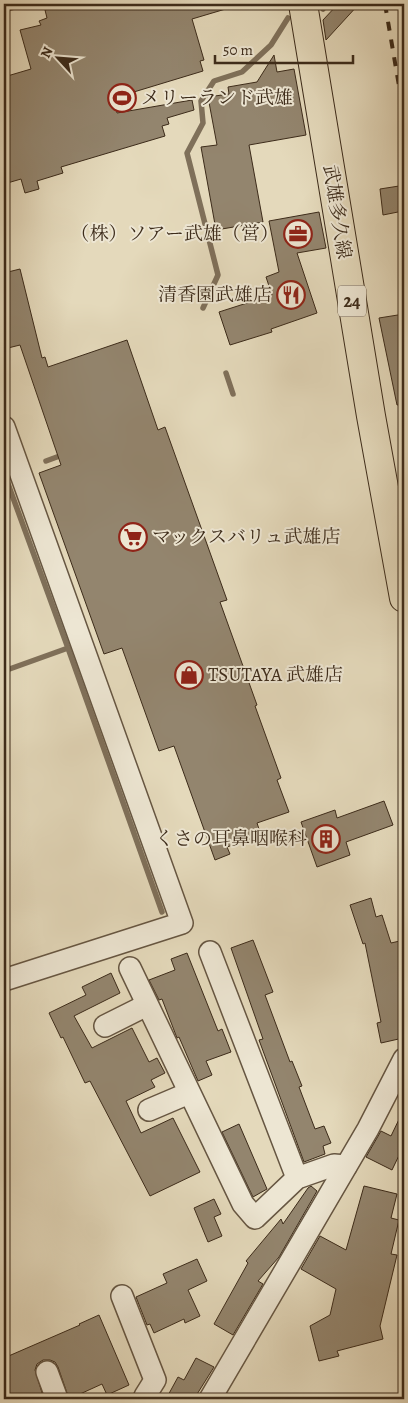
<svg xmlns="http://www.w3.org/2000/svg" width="408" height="1403" font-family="Alegreya,'Noto Serif JP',serif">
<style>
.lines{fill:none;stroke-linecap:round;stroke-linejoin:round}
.stream{stroke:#7f705a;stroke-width:5.5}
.building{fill:#93856e;stroke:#3c2b1a}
.street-casing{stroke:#665642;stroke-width:24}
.primary-casing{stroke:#3c2b1a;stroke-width:30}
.street{stroke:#ede6d3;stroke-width:21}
.primary{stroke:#e4d9bb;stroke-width:28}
.rail{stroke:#3c2b1a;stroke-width:4;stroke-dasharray:9 9;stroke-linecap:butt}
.labels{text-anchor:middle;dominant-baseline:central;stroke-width:4;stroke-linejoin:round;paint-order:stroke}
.shield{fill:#ede6d3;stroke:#716352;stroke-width:1}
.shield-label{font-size:18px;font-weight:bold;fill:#3c2b1a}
.poi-label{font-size:19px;fill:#3c2b1a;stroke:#ede6d3;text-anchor:start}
.street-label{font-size:19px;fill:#3c2b1a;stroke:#ede6d3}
</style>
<rect width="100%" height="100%" fill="#e4d9bb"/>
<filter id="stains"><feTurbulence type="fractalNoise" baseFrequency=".004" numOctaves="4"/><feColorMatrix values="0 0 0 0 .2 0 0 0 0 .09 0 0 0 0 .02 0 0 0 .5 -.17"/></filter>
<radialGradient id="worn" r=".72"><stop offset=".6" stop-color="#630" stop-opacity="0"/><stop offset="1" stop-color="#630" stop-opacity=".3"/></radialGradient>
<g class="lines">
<!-- stream -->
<g class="stream">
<polyline points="323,9 327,4"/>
<polyline points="4,10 24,4"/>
<polyline points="203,308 218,275 187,153 203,123 201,101 214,81 242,72 271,45 288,18"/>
<polyline points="226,373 233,394"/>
<polyline points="46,461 65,454"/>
<polyline points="4,473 68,648 4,671"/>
<polyline points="68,648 162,912"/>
</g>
</g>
<!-- building -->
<g class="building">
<polygon points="68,4 228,4 229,8 192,19 204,60 200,61 203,71 114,98 117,113 192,100 194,110 167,118 169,124 162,126 165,136 61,167 63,173 37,181 39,189 25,193 21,179 4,184 4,77 31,69 20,30 41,25 39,21 47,18 45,10"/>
<polygon points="338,4 359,4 326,40 323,20"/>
<polygon points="274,55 277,72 294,69 306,135 249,145 263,222 216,230 201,147 217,145 208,97 229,94 228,87 257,82"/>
<polygon points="399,186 403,211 383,215 380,189"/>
<polygon points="319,212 326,248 297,253 317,313 271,329 272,332 230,345 219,312 272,295 266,277 279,272 269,221"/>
<polygon points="20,269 42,358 45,357 48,367 127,340 158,430 165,427 227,600 220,602 257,705 255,706 281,778 277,780 289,812 257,823 261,835 227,847 230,854 215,860 174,746 159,751 122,648 104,654 39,473 61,465 20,345 4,349 4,273"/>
<polygon points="404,314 404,404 397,405 379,318"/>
<polygon points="384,801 393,825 346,842 350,855 317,867 301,822 335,810 337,818"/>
<polygon points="371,898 376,917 382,915 391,943 404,940 404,1020 400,1021 403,1038 381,1043 377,1023 381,1022 365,943 363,944 350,905"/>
<polygon points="253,940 273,992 265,995 290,1062 292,1061 302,1086 299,1087 315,1129 324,1126 331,1143 323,1146 325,1154 304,1162 259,1040 263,1039 231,948"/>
<polygon points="187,953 218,1031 222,1029 231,1052 206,1061 212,1075 198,1081 179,1037 177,1038 162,999 159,1000 149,980 175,970 171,959"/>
<polygon points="111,973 120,993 74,1016 92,1048 132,1028 149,1062 157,1058 165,1073 151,1080 155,1087 126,1101 141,1133 173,1118 200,1172 150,1196 90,1081 85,1083 63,1037 61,1038 49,1013 86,995 82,987"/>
<polygon points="404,1109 404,1145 392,1170 366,1157 381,1131 391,1136"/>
<polygon points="239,1124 267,1189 253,1197 222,1132"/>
<polygon points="311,1186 317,1191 279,1257 258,1281 263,1284 233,1335 214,1324 248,1263 246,1261 281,1219 283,1224 308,1188"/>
<polygon points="364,1186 397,1194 391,1218 399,1220 391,1254 397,1255 380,1326 383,1339 337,1351 339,1356 319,1361 310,1326 330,1315 336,1289 301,1269 320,1236 346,1250"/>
<polygon points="214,1199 221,1214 214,1217 222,1236 208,1242 194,1208"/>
<polygon points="197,1259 207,1281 188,1290 200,1316 185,1323 184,1319 154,1333 150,1324 147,1325 136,1297 167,1283 163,1274"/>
<polygon points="99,1315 129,1385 107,1395 102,1384 69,1399 58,1367 55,1362 50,1360 43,1360 37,1364 35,1370 44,1399 11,1399 4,1382 4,1358 80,1325 79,1324"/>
<polygon points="196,1358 214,1367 194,1399 166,1399 178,1377 184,1380"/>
</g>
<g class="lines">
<defs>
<g id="street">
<polyline points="4,427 182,923 4,980"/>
<polyline points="210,952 297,1178"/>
<polyline points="130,968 243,1204 255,1218 297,1178 334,1165 346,1166"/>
<polyline points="105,1026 147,1005"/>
<polyline points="149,1110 189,1093"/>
<polyline points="122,1296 155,1380 145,1396"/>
<polyline points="47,1372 57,1399"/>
<polyline points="210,1399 368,1129 404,1059"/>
</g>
<polyline id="primary" points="303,4 371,416 404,598"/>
</defs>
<!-- street casing -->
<use href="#street" class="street-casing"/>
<!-- primary casing -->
<use href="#primary" class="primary-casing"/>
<!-- street -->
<use href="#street" class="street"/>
<!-- primary -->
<use href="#primary" class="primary"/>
<!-- rail -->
<polyline class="rail" points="385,4 404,115"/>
</g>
<!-- icons -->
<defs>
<symbol id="stadium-ring" viewBox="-11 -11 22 22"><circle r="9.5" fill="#ede6d3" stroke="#8f2418" stroke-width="1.5"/><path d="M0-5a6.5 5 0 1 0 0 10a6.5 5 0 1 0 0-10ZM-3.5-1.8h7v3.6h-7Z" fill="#8f2418"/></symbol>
<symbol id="office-ring" viewBox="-11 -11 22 22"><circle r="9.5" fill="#ede6d3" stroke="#8f2418" stroke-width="1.5"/><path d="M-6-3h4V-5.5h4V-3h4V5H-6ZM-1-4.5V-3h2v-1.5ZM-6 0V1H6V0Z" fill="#8f2418"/></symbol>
<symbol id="restaurant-ring" viewBox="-11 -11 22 22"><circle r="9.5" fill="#ede6d3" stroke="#8f2418" stroke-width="1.5"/><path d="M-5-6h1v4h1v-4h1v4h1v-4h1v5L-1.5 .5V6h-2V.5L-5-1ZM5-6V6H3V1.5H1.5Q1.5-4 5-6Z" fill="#8f2418"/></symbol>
<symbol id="supermarket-ring" viewBox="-11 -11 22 22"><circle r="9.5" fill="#ede6d3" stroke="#8f2418" stroke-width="1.5"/><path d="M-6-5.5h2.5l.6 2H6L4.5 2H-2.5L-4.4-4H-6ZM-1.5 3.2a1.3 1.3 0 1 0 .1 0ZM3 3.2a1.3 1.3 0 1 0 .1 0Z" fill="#8f2418"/></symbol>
<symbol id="shop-ring" viewBox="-11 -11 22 22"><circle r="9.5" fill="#ede6d3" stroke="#8f2418" stroke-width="1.5"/><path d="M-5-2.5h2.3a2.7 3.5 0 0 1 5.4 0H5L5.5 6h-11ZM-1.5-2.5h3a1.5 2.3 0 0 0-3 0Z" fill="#8f2418"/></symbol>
<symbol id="building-ring" viewBox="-11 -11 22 22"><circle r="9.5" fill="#ede6d3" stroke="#8f2418" stroke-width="1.5"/><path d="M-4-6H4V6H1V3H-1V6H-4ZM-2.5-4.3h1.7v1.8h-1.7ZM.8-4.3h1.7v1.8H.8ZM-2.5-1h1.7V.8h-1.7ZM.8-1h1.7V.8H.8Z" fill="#8f2418"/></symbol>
</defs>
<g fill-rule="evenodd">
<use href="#stadium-ring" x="106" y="82" width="32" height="32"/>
<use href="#office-ring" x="282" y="218" width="32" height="32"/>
<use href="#restaurant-ring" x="275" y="279" width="32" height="32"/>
<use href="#supermarket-ring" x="117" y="521" width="32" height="32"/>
<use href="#shop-ring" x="173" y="659" width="32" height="32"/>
<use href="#building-ring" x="310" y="823" width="32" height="32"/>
</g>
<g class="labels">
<!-- shield labels -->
<rect class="shield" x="338" y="285.5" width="28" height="31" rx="4"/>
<g class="shield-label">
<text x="352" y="301">24</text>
</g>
<!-- poi labels -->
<g class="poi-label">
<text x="141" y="98">メリーランド武雄</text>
<text x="279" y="234" text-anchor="end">（株）ソアー武雄（営）</text>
<text x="272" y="295" text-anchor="end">清香園武雄店</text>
<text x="152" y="537">マックスバリュ武雄店</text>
<text x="208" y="675">TSUTAYA 武雄店</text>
<text x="307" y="839" text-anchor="end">くさの耳鼻咽喉科</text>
</g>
<!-- street labels -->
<g class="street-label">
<text transform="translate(337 212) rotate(81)">武雄多久線</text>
</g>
</g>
<!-- margin -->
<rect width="408" height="1403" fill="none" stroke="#e4d9bb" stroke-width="20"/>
<rect x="5" y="5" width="398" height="1393" fill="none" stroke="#3c2b1a" stroke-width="2.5"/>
<rect x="10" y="10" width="388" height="1383" fill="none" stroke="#3c2b1a"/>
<!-- north arrow -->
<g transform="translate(58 58) rotate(296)" stroke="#ede6d3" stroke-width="4" paint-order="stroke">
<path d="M0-4L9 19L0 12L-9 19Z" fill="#3c2b1a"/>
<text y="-8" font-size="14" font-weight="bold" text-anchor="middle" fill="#3c2b1a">N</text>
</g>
<!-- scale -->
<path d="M215 55v8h138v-8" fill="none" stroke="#3c2b1a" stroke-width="2.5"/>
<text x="223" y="55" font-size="15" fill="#3c2b1a" stroke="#ede6d3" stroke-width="4" paint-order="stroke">50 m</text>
<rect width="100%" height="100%" filter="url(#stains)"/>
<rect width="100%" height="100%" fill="url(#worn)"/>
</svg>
